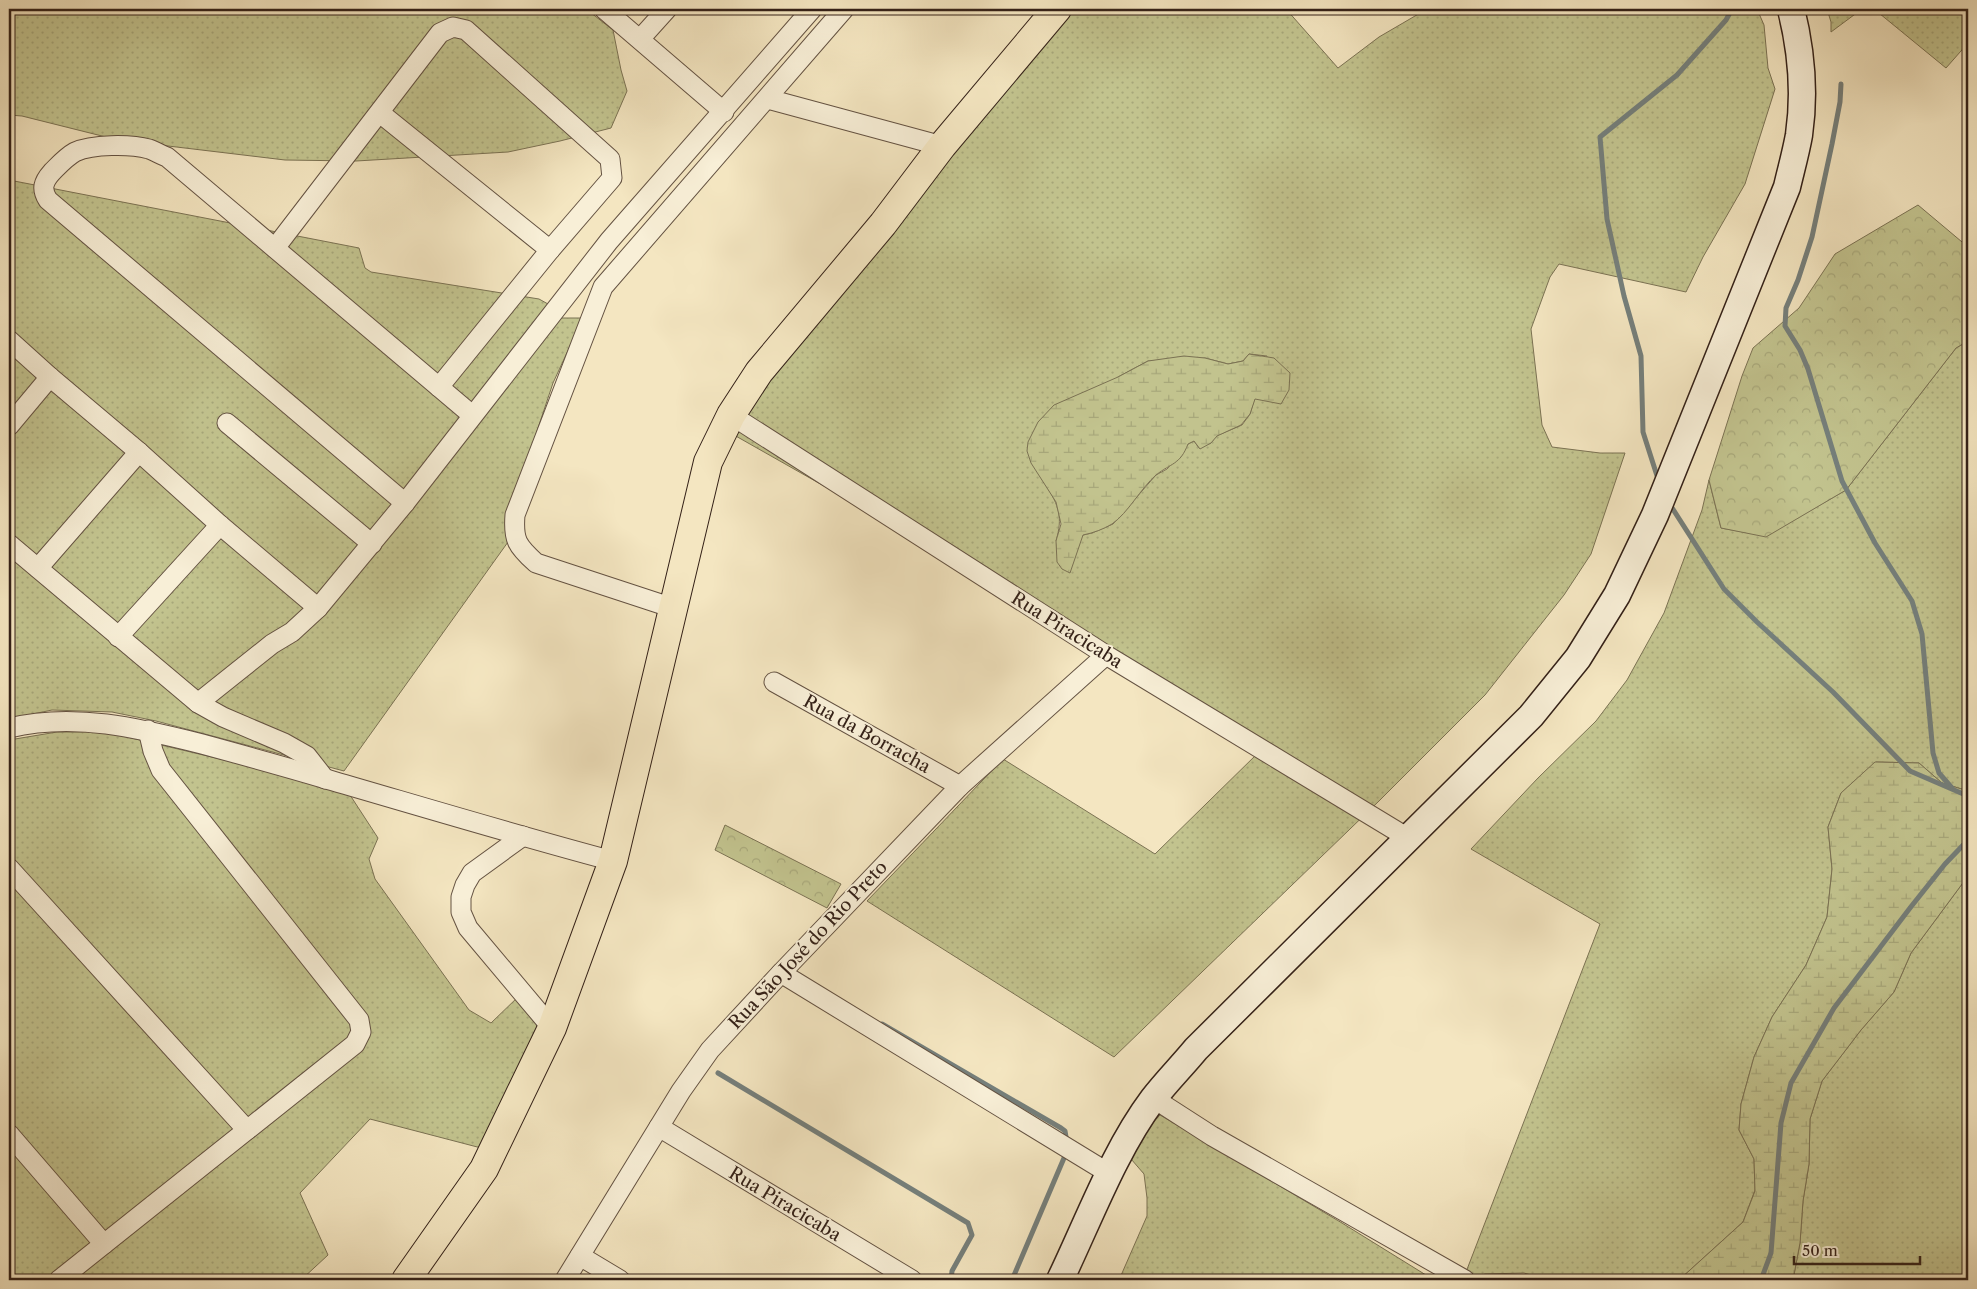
<svg xmlns="http://www.w3.org/2000/svg" width="1977" height="1289" font-family="'Libre Caslon Text',serif">
<style>
.grass{fill:url(#grass-dots);stroke:#7b7253;fill-rule:evenodd}
.forest{fill:url(#forest-crowns);stroke:#7b7253}
.wetland{fill:url(#wetland-marsh);stroke:#7b7253}
.lines{fill:none;stroke-linecap:round;stroke-linejoin:round}
.stream{stroke:#757f7b;stroke-width:5}
.street-casing{stroke:#645242;stroke-width:21}
.secondary-casing{stroke:#342118;stroke-width:29}
.primary-casing{stroke:#342118;stroke-width:30}
.street{stroke:#f8efd7;stroke-width:19}
.secondary{stroke:#f8efd7;stroke-width:26}
.primary{stroke:#f4e6c1;stroke-width:28}
.labels{text-anchor:middle;dominant-baseline:central;stroke-width:4;stroke-linejoin:round;paint-order:stroke}
.street-label{font-size:18px;fill:#342118;stroke:#f8efd7}
</style>
<defs>
<pattern id="grass-dots" width="8" height="8" patternUnits="userSpaceOnUse" patternTransform="scale(1.25)"><rect width="8" height="8" fill="#c2c38e"/><path d="M2 2h.1M6 6h.1" fill="none" stroke="#a7a77a" stroke-width="1.8" stroke-linecap="round"/></pattern>
<pattern id="forest-crowns" width="20" height="18" patternUnits="userSpaceOnUse" patternTransform="scale(1.25)"><rect width="20" height="18" fill="#c2c38e"/><path d="M2 6a3 3 0 1 1 6 0M12 15a3 3 0 1 1 6 0" fill="none" stroke="#a7a77a"/></pattern>
<pattern id="wetland-marsh" width="20" height="14" patternUnits="userSpaceOnUse" patternTransform="scale(1.25)"><rect width="20" height="14" fill="#c2c38e"/><path d="M1 5h8M5 5V1M11 12h8M15 12V8" fill="none" stroke="#a7a77a"/></pattern>
</defs>
<rect width="100%" height="100%" fill="#f4e6c1"/>
<filter id="stains"><feTurbulence type="fractalNoise" baseFrequency=".004" numOctaves="4"/><feColorMatrix values="0 0 0 0 .2 0 0 0 0 .09 0 0 0 0 .02 0 0 0 .5 -.17"/></filter>
<radialGradient id="worn" r=".72"><stop offset=".6" stop-color="#630" stop-opacity="0"/><stop offset="1" stop-color="#630" stop-opacity=".3"/></radialGradient>
<!-- grass -->
<g class="grass">
<polygon points="9,9 586,9 613,30 621,70 627,91 611,128 560,141 508,152 356,161 285,160 118,140 22,116 9,115"/>
<path d="M1055,9H1286L1338,68L1379,37L1427,9H1757L1764,25L1768,68L1775,89L1745,184L1703,257L1686,292L1559,264L1550,277L1531,329L1542,425L1552,447L1600,453H1625L1591,554L1564,595L1485,695L1379,801L1114,1057L867,901L1003,759L1155,854L1258,753L914,537L734,435L765,361ZM1249,354L1267,356L1250,414L1242,425L1216,436L1211,443L1199,448L1194,441L1188,444L1167,469L1156,475L1113,524L1092,533L1056,541C1063,517 1059,506 1046,485L1118,377L1148,361L1205,358L1228,364L1243,361Z"/>
<polygon points="1827,9 1862,9 1831,32 1831,22"/>
<polygon points="1874,9 1968,9 1968,43 1946,68"/>
<polygon points="9,180 359,248 365,268 371,272 539,299 548,304 553,318 583,318 553,383 510,512 508,542 344,771 156,721 112,712 52,710 9,719"/>
<polygon points="1968,341 1968,791 1942,783 1919,763 1876,762 1841,793 1828,827 1832,869 1827,917 1806,965 1772,1017 1754,1057 1741,1104 1739,1130 1754,1159 1755,1190 1743,1222 1679,1280 1548,1280 1524,1273 1485,1274 1475,1277 1466,1272 1600,924 1471,849 1538,778 1596,721 1627,680 1664,613 1702,510 1709,480 1721,528 1766,536 1846,490 1956,348"/>
<polygon points="57,732 95,732 119,735 237,763 350,795 378,838 369,859 375,879 469,1010 491,1023 519,996 544,1035 485,1149 370,1119 300,1193 328,1255 301,1280 9,1280 9,740"/>
<polygon points="1968,876 1968,1280 1793,1280 1800,1243 1803,1201 1809,1164 1810,1119 1822,1081 1861,1030 1894,992 1911,953"/>
<polygon points="1160,1115 1342,1223 1434,1280 1119,1280 1147,1216 1147,1198 1144,1174 1125,1152"/>
</g>
<!-- forest -->
<g class="forest">
<polygon points="1918,205 1968,247 1968,341 1956,348 1846,490 1766,537 1721,528 1709,480 1742,376 1753,348 1799,308 1835,254"/>
<polygon points="725,825 841,884 827,908 715,850"/>
</g>
<!-- wetland -->
<g class="wetland">
<path d="M1249,354L1274,358L1290,373L1289,390L1281,404L1255,399L1250,414L1241,425L1217,436L1211,443L1200,449L1194,441L1188,444C1180,465 1171,463 1156,475C1141,488 1128,513 1112,524C1104,529 1093,533 1083,535L1070,573L1062,569L1057,562L1056,541L1061,524L1056,502L1031,463L1027,451L1028,442L1038,422L1054,405L1118,377L1148,361L1184,356L1205,358L1228,364L1243,361Z"/>
<polygon points="1875,762 1919,763 1942,783 1968,791 1968,876 1911,953 1894,992 1861,1030 1822,1081 1810,1119 1809,1164 1803,1201 1800,1243 1793,1280 1679,1280 1743,1222 1755,1191 1754,1159 1739,1130 1741,1104 1754,1057 1772,1017 1806,965 1827,917 1832,869 1828,827 1841,793"/>
</g>
<g class="lines">
<!-- stream -->
<g class="stream">
<polyline points="1841,84 1840,102 1832,144 1812,237 1798,280 1786,308 1785,326 1800,350 1808,369 1842,481 1875,543 1912,601 1922,634 1933,753 1939,773 1952,788"/>
<polyline points="1659,482 1643,432 1641,356 1624,296 1607,219 1600,137 1677,75 1726,20 1732,9"/>
<polyline points="1669,503 1724,589 1757,622 1833,692 1910,771 1968,796"/>
<polyline points="882,1024 1061,1128 1065,1131 1067,1143"/>
<polyline points="718,1073 968,1223 972,1235 952,1271 951,1280"/>
<polyline points="1012,1280 1067,1151"/>
<polyline points="1761,1280 1771,1253 1781,1123 1791,1083 1834,1008 1910,908 1945,864 1968,840"/>
</g>
<defs>
<g id="street">
<polyline points="604,9 724,112"/>
<polyline points="640,39 667,9"/>
<polyline points="768,99 942,146"/>
<polyline points="380,113 550,250"/>
<polyline points="275,248 440,33 453,27 466,30 610,159 612,178 550,250 439,387"/>
<polyline points="9,340 50,377 139,452 220,525 318,608"/>
<polyline points="731,415 1106,655 1408,838"/>
<polyline points="227,423 372,544"/>
<polyline points="9,426 50,377"/>
<path d="M405,503L48,200C41,189 43,182 52,172C59,165 66,157 75,152C92,144 131,144 149,149C155,151 161,155 167,157L472,415"/>
<polyline points="9,544 198,703 223,717 284,743 307,756 325,779"/>
<polyline points="38,568 139,452"/>
<path d="M673,608L536,563C517,546 513,540 515,515L603,287L844,9"/>
<polyline points="118,637 220,525"/>
<polyline points="774,682 960,786"/>
<polyline points="198,703 272,644 292,632 318,608 405,503 609,241 812,9"/>
<path d="M9,728C74,712 139,728 202,744C246,756 290,768 333,781C426,808 519,836 613,861"/>
<polyline points="523,836 472,873 465,885 461,897 461,912 468,928 552,1028"/>
<polyline points="9,868 247,1130"/>
<polyline points="781,973 1110,1174"/>
<polyline points="1153,1098 1212,1136 1465,1280"/>
<polyline points="659,1127 912,1280"/>
<polyline points="9,1134 104,1244"/>
<polyline points="580,1256 620,1280"/>
<polyline points="59,1280 355,1044 361,1032 359,1020 161,770 153,751 148,730"/>
<polyline points="565,1280 681,1091 710,1050 781,973 960,786 1106,655"/>
</g>
<path id="secondary" d="M1060,1280C1088,1222 1114,1151 1153,1099C1166,1082 1182,1066 1196,1049L1531,716L1578,658L1617,595L1655,515L1787,187C1791,170 1796,152 1799,135C1805,94 1801,49 1791,9"/>
<polyline id="primary" points="406,1280 484,1169 552,1028 613,861 708,462 731,415 759,372 883,224 942,146 1057,9"/>
</defs>
<!-- street casing -->
<use href="#street" class="street-casing"/>
<!-- secondary casing -->
<use href="#secondary" class="secondary-casing"/>
<!-- primary casing -->
<use href="#primary" class="primary-casing"/>
<!-- street -->
<use href="#street" class="street"/>
<!-- secondary -->
<use href="#secondary" class="secondary"/>
<!-- primary -->
<use href="#primary" class="primary"/>
</g>
<g class="labels">
<!-- street labels -->
<g class="street-label">
<text transform="translate(1067 630) rotate(32)">Rua Piracicaba</text>
<text transform="translate(867 734) rotate(29)">Rua da Borracha</text>
<text transform="translate(808 945) rotate(-47)">Rua São José do Rio Preto</text>
<text transform="translate(785 1204) rotate(31)">Rua Piracicaba</text>
</g>
</g>
<!-- margin -->
<rect width="1977" height="1289" fill="none" stroke="#f4e6c1" stroke-width="30"/>
<rect x="10" y="10" width="1957" height="1269" fill="none" stroke="#342118" stroke-width="2.5"/>
<rect x="15" y="15" width="1947" height="1259" fill="none" stroke="#342118"/>
<!-- scale -->
<path d="M1794 1256v8h126v-8" fill="none" stroke="#342118" stroke-width="2.5"/>
<text x="1802" y="1256" font-size="15" fill="#342118" stroke="#f8efd7" stroke-width="4" paint-order="stroke">50 m</text>
<rect width="100%" height="100%" filter="url(#stains)"/>
<rect width="100%" height="100%" fill="url(#worn)"/>
</svg>
